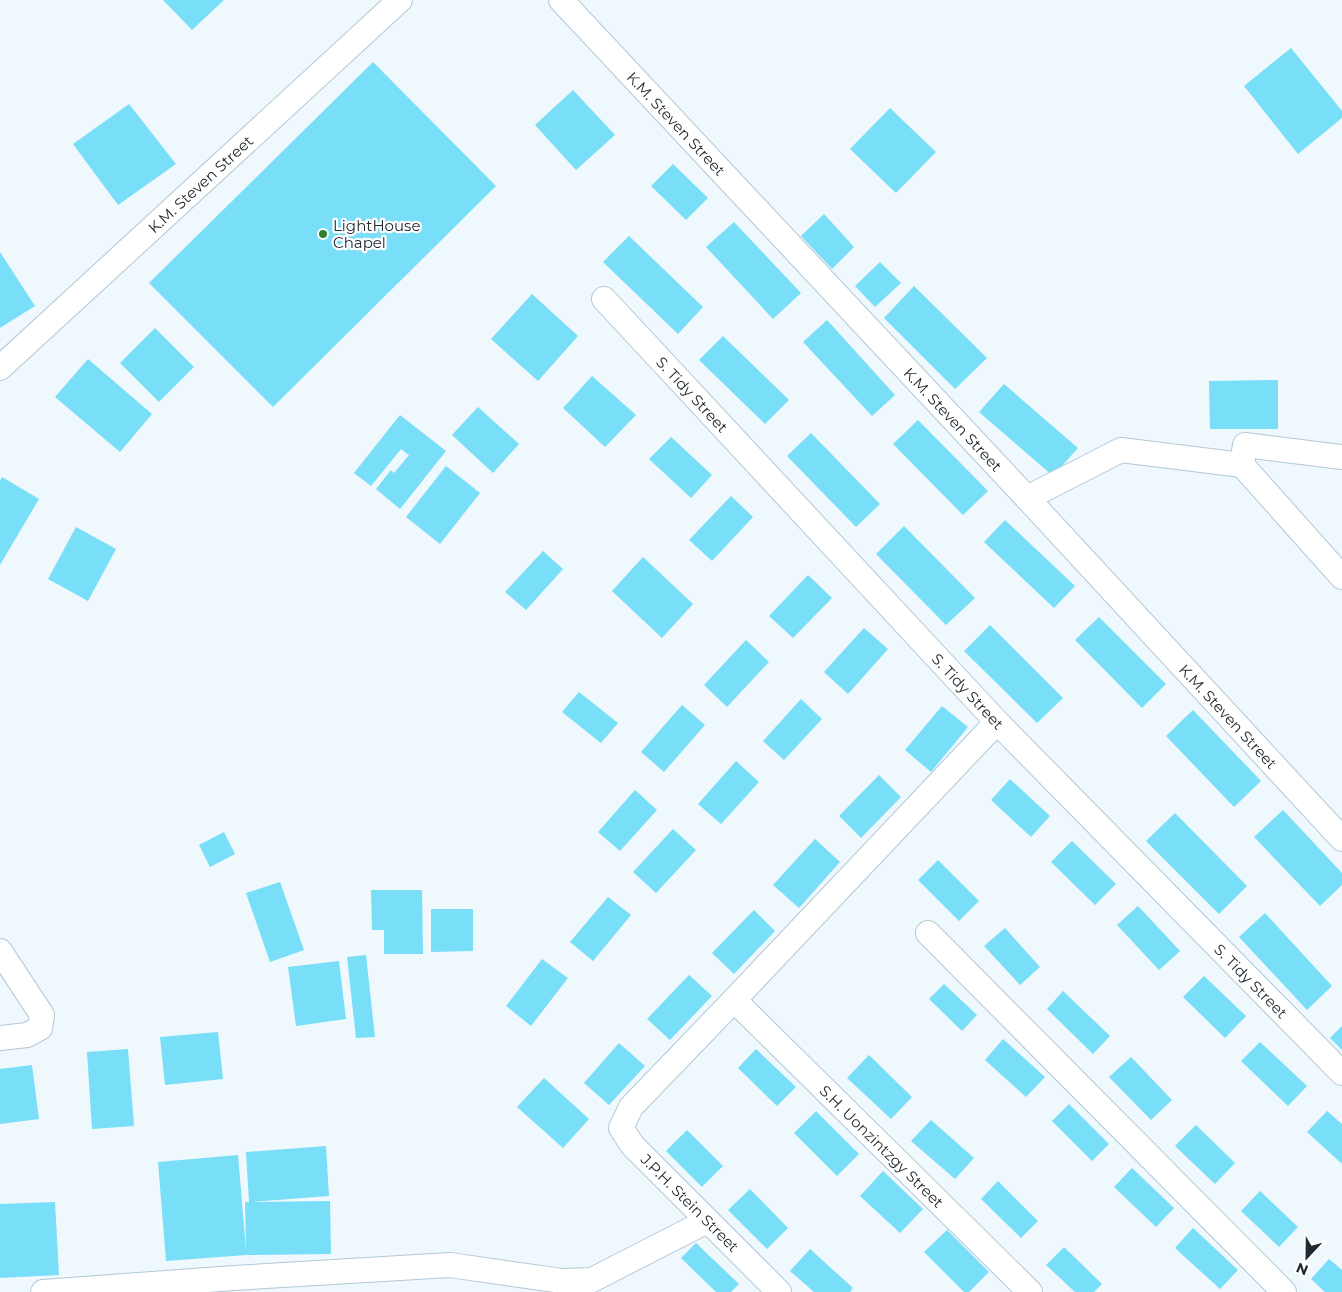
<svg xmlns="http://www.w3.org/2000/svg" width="1342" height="1292" font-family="Montserrat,sans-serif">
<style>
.building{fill:#79def7}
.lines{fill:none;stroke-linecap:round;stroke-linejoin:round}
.minor-casing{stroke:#b2c8d6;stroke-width:26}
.minor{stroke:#fff;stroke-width:24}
.poi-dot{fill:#2b8130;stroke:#fff;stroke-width:2}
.labels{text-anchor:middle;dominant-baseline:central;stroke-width:4.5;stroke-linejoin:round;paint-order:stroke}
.street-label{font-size:15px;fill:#212a2f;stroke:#fff}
.poi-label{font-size:15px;fill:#212a2f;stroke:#fff;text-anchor:start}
</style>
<rect width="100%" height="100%" fill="#eff8fd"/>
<!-- building -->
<g class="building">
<polygon points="163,0 224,0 192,30"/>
<polygon points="1291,48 1342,111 1342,118 1298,154 1244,86"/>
<polygon points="373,62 496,186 273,407 149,283"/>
<polygon points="573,90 615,135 576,170 535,125"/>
<polygon points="129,104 176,164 118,205 73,144"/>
<polygon points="890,108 936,152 896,193 850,149"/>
<polygon points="673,164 708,198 686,220 651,186"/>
<polygon points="824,214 854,247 832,269 801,236"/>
<polygon points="734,222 801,293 773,319 706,247"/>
<polygon points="629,236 703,307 678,334 603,262"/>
<polygon points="0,252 35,306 0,328"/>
<polygon points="880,262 901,283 875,307 855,286"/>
<polygon points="914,286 987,358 955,389 884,318"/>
<polygon points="532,294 578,336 538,381 491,339"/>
<polygon points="827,320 895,395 872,416 803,342"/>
<polygon points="155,328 194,367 159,402 120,363"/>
<polygon points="723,336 789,400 765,424 699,360"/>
<polygon points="88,359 152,414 120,452 55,397"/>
<polygon points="592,376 636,415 605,447 563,408"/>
<polygon points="1278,380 1278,429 1210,429 1209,381"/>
<polygon points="1004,384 1078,448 1053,476 979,412"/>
<polygon points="478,407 519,444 493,473 452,435"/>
<polygon points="400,415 446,451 400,509 376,489 391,470 394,473 409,455 401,449 371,486 354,473"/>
<polygon points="918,420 988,491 963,515 893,444"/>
<polygon points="811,433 880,504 856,527 787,456"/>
<polygon points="671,437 712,475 691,498 649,459"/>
<polygon points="446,466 480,493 440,544 406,517"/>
<polygon points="2,477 39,499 0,565 0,481"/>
<polygon points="731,496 753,517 712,561 689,540"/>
<polygon points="1005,520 1075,586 1054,608 984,542"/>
<polygon points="904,526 975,598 946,625 876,554"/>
<polygon points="76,527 116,549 88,601 48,579"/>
<polygon points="543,551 563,569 526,610 505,592"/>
<polygon points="643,557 693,604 662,638 612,591"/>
<polygon points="808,575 832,598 793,638 769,616"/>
<polygon points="1099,617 1166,684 1142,708 1075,640"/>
<polygon points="990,625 1063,698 1037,723 964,651"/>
<polygon points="864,628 888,649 848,694 824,672"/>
<polygon points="746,640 769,662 727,707 704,685"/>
<polygon points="579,692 618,723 601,743 562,712"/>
<polygon points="801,699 822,719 784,760 763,741"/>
<polygon points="682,705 705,725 664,772 641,752"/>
<polygon points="942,706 968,727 931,772 905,750"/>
<polygon points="1193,710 1261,781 1234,807 1166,736"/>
<polygon points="736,761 759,782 721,824 698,804"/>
<polygon points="879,775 901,797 861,838 839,816"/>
<polygon points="1010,779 1050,816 1031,837 991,800"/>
<polygon points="635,790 657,810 620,851 598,832"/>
<polygon points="1283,810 1342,873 1342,885 1320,906 1254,837"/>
<polygon points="1175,813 1247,886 1219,914 1146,841"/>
<polygon points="673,829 696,850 656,893 633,872"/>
<polygon points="224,832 235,854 210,867 199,845"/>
<polygon points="815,839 840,862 799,908 773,885"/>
<polygon points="1072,841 1116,884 1095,905 1051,862"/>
<polygon points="938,860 979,901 959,921 918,880"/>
<polygon points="280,882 304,950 270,962 246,893"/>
<polygon points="371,890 422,890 423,954 384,954 384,930 372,930"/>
<polygon points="608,897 631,915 593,961 570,942"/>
<polygon points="1138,906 1180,951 1159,970 1117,925"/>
<polygon points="431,909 473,909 473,951 431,952"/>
<polygon points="754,910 775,931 734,974 712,953"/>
<polygon points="1265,913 1332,986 1307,1010 1239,937"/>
<polygon points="1005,928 1040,967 1020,985 984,946"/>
<polygon points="366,955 375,1037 356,1038 347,957"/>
<polygon points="542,959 568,978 531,1026 506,1006"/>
<polygon points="339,961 346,1019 296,1026 288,967"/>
<polygon points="689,975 712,996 670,1040 647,1019"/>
<polygon points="1204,976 1246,1016 1225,1038 1183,997"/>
<polygon points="944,984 977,1015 962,1031 929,999"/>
<polygon points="1063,991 1110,1036 1093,1054 1047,1009"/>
<polygon points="1342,1026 1342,1050 1330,1038"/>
<polygon points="218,1032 223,1079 165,1085 160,1037"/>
<polygon points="1003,1039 1045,1077 1026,1097 985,1060"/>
<polygon points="1260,1042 1307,1086 1288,1106 1241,1061"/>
<polygon points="619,1043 645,1066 609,1105 584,1083"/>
<polygon points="128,1049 134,1126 92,1129 87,1052"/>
<polygon points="756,1049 796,1087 777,1106 738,1068"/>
<polygon points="869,1055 912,1097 891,1119 847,1078"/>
<polygon points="1131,1057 1172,1100 1151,1120 1109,1077"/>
<polygon points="32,1065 39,1119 0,1124 0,1069"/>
<polygon points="544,1078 589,1119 563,1148 517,1107"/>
<polygon points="1069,1104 1109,1144 1092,1161 1052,1121"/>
<polygon points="816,1111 859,1154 837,1176 794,1133"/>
<polygon points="1327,1111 1342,1124 1342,1164 1307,1132"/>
<polygon points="931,1120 974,1158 955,1179 911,1141"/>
<polygon points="1196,1125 1235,1163 1215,1184 1175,1146"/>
<polygon points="687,1130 723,1166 702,1187 666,1151"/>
<polygon points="326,1146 329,1196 252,1202 330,1201 331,1254 246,1255 166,1261 158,1162 238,1155 246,1250 245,1202 249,1202 246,1152"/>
<polygon points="1132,1168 1174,1208 1156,1227 1114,1187"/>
<polygon points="883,1171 923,1209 900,1233 860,1196"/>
<polygon points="998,1181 1038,1221 1021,1238 981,1199"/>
<polygon points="750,1189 788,1228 767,1249 728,1210"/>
<polygon points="1260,1191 1298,1227 1279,1247 1241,1211"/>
<polygon points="55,1202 59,1275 0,1278 0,1204"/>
<polygon points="1193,1228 1238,1270 1220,1289 1175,1248"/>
<polygon points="947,1230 989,1272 969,1292 964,1292 924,1252"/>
<polygon points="696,1243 739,1284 731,1292 716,1292 681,1258"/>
<polygon points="1064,1247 1102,1284 1094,1292 1075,1292 1046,1265"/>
<polygon points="810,1249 853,1288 850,1292 814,1292 790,1271"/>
<polygon points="1329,1259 1342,1270 1342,1292 1325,1292 1311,1279"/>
</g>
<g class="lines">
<defs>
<g id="minor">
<path id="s1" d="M561,0L1027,498L1342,839"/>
<path id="s2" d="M604,299L997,722L1342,1073"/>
<path id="s3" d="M0,368L400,0"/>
<polyline points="1242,465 1342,577"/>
<polyline points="1027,498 1121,450 1242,465 1245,445 1342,457"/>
<polyline points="928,933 1284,1292"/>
<polyline points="0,951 42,1015 40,1028 27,1035 0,1038"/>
<path id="s4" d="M734,1000L1030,1292"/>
<polyline points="43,1292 234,1278 450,1265 562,1281 592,1280 707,1221"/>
<polyline points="779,1292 633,1146 621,1128 631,1107 734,1000 997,722"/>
</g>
</defs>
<!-- minor casing -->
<use href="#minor" class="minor-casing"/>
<!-- minor -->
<use href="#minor" class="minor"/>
</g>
<!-- markers -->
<circle class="poi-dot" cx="323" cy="234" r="5"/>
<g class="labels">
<!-- street labels -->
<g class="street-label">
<text stroke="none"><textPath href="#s1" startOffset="169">K.M. Steven Street</textPath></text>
<text stroke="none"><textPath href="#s3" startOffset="272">K.M. Steven Street</textPath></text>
<text stroke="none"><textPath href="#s2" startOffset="130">S. Tidy Street</textPath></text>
<text stroke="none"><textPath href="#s1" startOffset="574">K.M. Steven Street</textPath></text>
<text stroke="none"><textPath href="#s2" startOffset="535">S. Tidy Street</textPath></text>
<text stroke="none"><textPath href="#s1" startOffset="979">K.M. Steven Street</textPath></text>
<text stroke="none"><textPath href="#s2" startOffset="940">S. Tidy Street</textPath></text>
<text stroke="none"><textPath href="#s4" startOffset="208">S.H. Uonzintzgy Street</textPath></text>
<text transform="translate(690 1203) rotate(45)">J.P.H. Stein Street</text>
</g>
<!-- poi labels -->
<g class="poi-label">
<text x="333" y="225">LightHouse<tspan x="333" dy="17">Chapel</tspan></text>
</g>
</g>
<!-- north arrow -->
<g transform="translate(1307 1257) rotate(202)" stroke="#ffffff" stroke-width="4" paint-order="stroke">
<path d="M0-4L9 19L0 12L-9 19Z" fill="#212a2f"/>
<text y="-8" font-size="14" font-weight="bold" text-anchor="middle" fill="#212a2f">N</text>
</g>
</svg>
